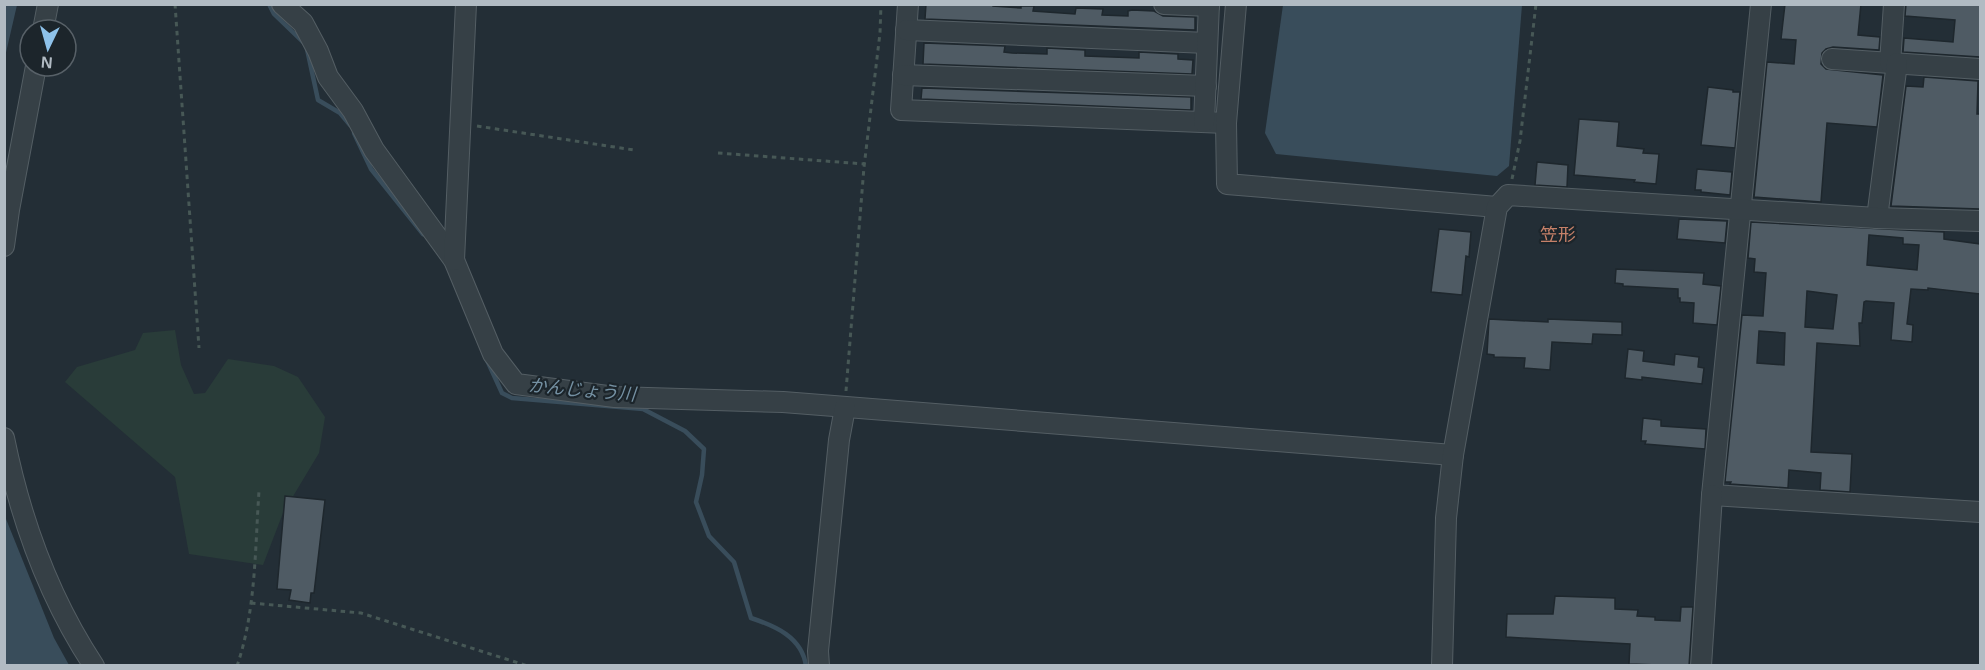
<svg xmlns="http://www.w3.org/2000/svg" width="1985" height="670" font-family="Helvetica,'Noto Sans JP',sans-serif">
<style>
.green{fill:#293c39}
.water{fill:#394d5b}
.lines{fill:none;stroke-linecap:round;stroke-linejoin:round}
.stream{stroke:#394d5b;stroke-width:4.5}
.building{fill:#4f5b64;stroke:#1e272d;stroke-width:1.5;fill-rule:evenodd}
.minor-casing{stroke:#545e64;stroke-width:22}
.path{stroke:#475856;stroke-width:3;stroke-dasharray:4.5 4.5;stroke-linecap:butt}
.minor{stroke:#364046;stroke-width:20}
.labels{text-anchor:middle;dominant-baseline:central;stroke-width:4.5;stroke-linejoin:round;paint-order:stroke}
.neighbourhood-label{font-size:18px;fill:#c68169;stroke:#1c252b}
.water-label{font-size:18px;font-style:italic;fill:#7591a3;stroke:#1c252b}
</style>
<rect width="100%" height="100%" fill="#232e36"/>
<!-- green -->
<polygon class="green" points="175,330 181,365 194,394 205,393 228,359 274,366 298,377 325,417 319,453 283,513 263,565 189,554 175,477 65,382 77,367 135,350 143,333"/>
<!-- water -->
<g class="water">
<polygon points="5,4 17,5 5,57 4,5"/>
<polygon points="1283,5 1522,5 1509,166 1497,176 1276,154 1265,133"/>
<polygon points="4,514 54,638 69,665 5,665"/>
</g>
<g class="lines">
<!-- stream -->
<g class="stream">
<polyline points="269,4 274,14 303,42"/>
<polyline points="307,49 318,100 340,113 350,125"/>
<polyline points="354,133 371,169 423,234"/>
<path d="M486,358L502,393L512,398L643,409L685,431L704,449L702,475L696,502L709,536L734,562L751,618C775,626 802,637 806,666"/>
</g>
</g>
<!-- building -->
<g class="building">
<polygon points="926,4 993,4 993,6 1021,8 1021,6 1034,6 1033,11 1075,14 1076,8 1103,9 1102,15 1128,16 1128,11 1132,10 1154,11 1163,16 1195,17 1195,30 925,19"/>
<polygon points="1785,4 1861,4 1858,35 1880,37 1879,50 1833,47 1826,49 1822,53 1821,64 1826,69 1883,75 1877,127 1827,123 1821,202 1754,197 1767,62 1794,64 1796,40 1781,39"/>
<polygon points="1906,4 1980,4 1980,57 1903,52 1904,38 1953,42 1955,20 1905,16"/>
<polygon points="924,43 1005,46 1004,52 1012,53 1047,54 1047,48 1085,50 1085,56 1139,58 1139,52 1178,54 1178,59 1193,60 1192,74 923,64"/>
<polygon points="1924,77 1978,81 1977,114 1980,114 1980,209 1891,206 1906,86 1923,87"/>
<polygon points="1708,87 1733,90 1733,92 1740,92 1735,148 1701,145"/>
<polygon points="922,88 1191,97 1191,110 921,99"/>
<polygon points="1579,119 1619,122 1617,146 1644,149 1643,153 1659,154 1656,184 1634,182 1635,180 1574,175"/>
<polygon points="1537,162 1568,165 1567,187 1535,185"/>
<polygon points="1697,169 1732,172 1730,195 1701,192 1701,190 1695,190"/>
<polygon points="1679,219 1727,221 1725,243 1677,239"/>
<path d="M1751,222L1944,232V239L1980,244V294L1928,288V290L1911,289L1907,324L1913,325L1912,342L1891,340L1894,303L1866,301L1864,302L1862,323H1859L1860,346L1817,343L1811,452L1852,454L1850,492L1820,490L1821,473L1789,470L1788,488L1730,484L1731,482H1725L1742,315L1763,316L1766,273L1754,272L1755,259L1748,258ZM1869,235L1903,238V244L1919,245L1917,270L1867,265ZM1807,291L1837,295L1833,329L1805,327ZM1759,331L1785,333L1784,365L1757,363Z"/>
<polygon points="1439,229 1471,232 1469,257 1466,256 1462,295 1431,292"/>
<polygon points="1616,269 1704,273 1703,284 1721,286 1717,325 1693,323 1694,303 1680,302 1680,298 1678,298 1678,289 1623,286 1623,284 1615,283"/>
<polygon points="1489,319 1548,322 1548,319 1622,322 1622,335 1593,334 1592,344 1552,342 1550,370 1524,368 1525,358 1494,357 1494,355 1487,354"/>
<polygon points="1628,349 1644,351 1643,361 1674,365 1675,354 1699,357 1698,367 1704,368 1702,384 1642,377 1642,380 1625,378"/>
<polygon points="1643,418 1661,420 1661,426 1706,429 1705,449 1645,444 1646,441 1641,441"/>
<polygon points="285,496 325,500 314,593 311,593 310,603 289,600 291,590 277,589"/>
<polygon points="1555,596 1615,598 1615,609 1638,610 1637,616 1655,617 1655,620 1680,621 1681,607 1693,607 1689,666 1629,664 1630,644 1506,637 1507,614 1553,614"/>
</g>
<g class="lines">
<defs>
<g id="minor">
<polyline points="282,4 303,23 318,51 328,77 353,111 374,150 454,260 493,354 516,384 615,397 783,402 1453,455"/>
<polyline points="908,4 901,110 1226,123"/>
<polyline points="1164,4 1209,6"/>
<polyline points="1236,4 1226,123 1227,184 1497,207"/>
<polyline points="1761,4 1712,495 1980,512"/>
<polyline points="43,30 48,4"/>
<polyline points="906,30 1207,43"/>
<polyline points="1832,59 1980,69"/>
<polyline points="1890,63 1894,4"/>
<polyline points="903,75 1206,86"/>
<polyline points="1204,122 1209,4"/>
<polyline points="1877,218 1897,63"/>
<polyline points="4,246 9,210 36,66"/>
<polyline points="454,260 466,4"/>
<path d="M4,438C20,517 49,598 94,666"/>
<polyline points="819,666 818,651 839,440 845,408"/>
<polyline points="1442,666 1446,518 1453,455 1497,207 1508,195 1877,218 1980,221"/>
<polyline points="1701,666 1712,495"/>
</g>
</defs>
<!-- minor casing -->
<use href="#minor" class="minor-casing"/>
<!-- path -->
<g class="path">
<polyline points="175,4 199,348"/>
<polyline points="477,126 634,150"/>
<polyline points="718,153 865,164"/>
<polyline points="1512,179 1520,141 1536,4"/>
<polyline points="846,391 864,167 880,33 881,4"/>
<polyline points="251,603 361,613 528,666"/>
<path d="M237,666C256,611 255,548 259,491"/>
</g>
<!-- minor -->
<use href="#minor" class="minor"/>
</g>
<g class="labels">
<!-- neighbourhood labels -->
<g class="neighbourhood-label">
<text x="1558" y="235">笠形</text>
</g>
<!-- water labels -->
<g class="water-label">
<text transform="translate(582 390) rotate(5)">かんじょう川</text>
</g>
</g>
<!-- border -->
<rect width="1985" height="670" fill="none" stroke="#b1bbc3" stroke-width="12"/>
<!-- north arrow -->
<g transform="translate(48 48) rotate(185)"><circle r="28" fill="#1c252b" stroke="#586168" stroke-width="1.5"/>
<path d="M0-4.5L10 22L0 15L-10 22Z" fill="#8ec2ea"/>
<text y="-9" font-size="16" font-weight="bold" text-anchor="middle" fill="#b1bbc3">N</text>
</g>
</svg>
